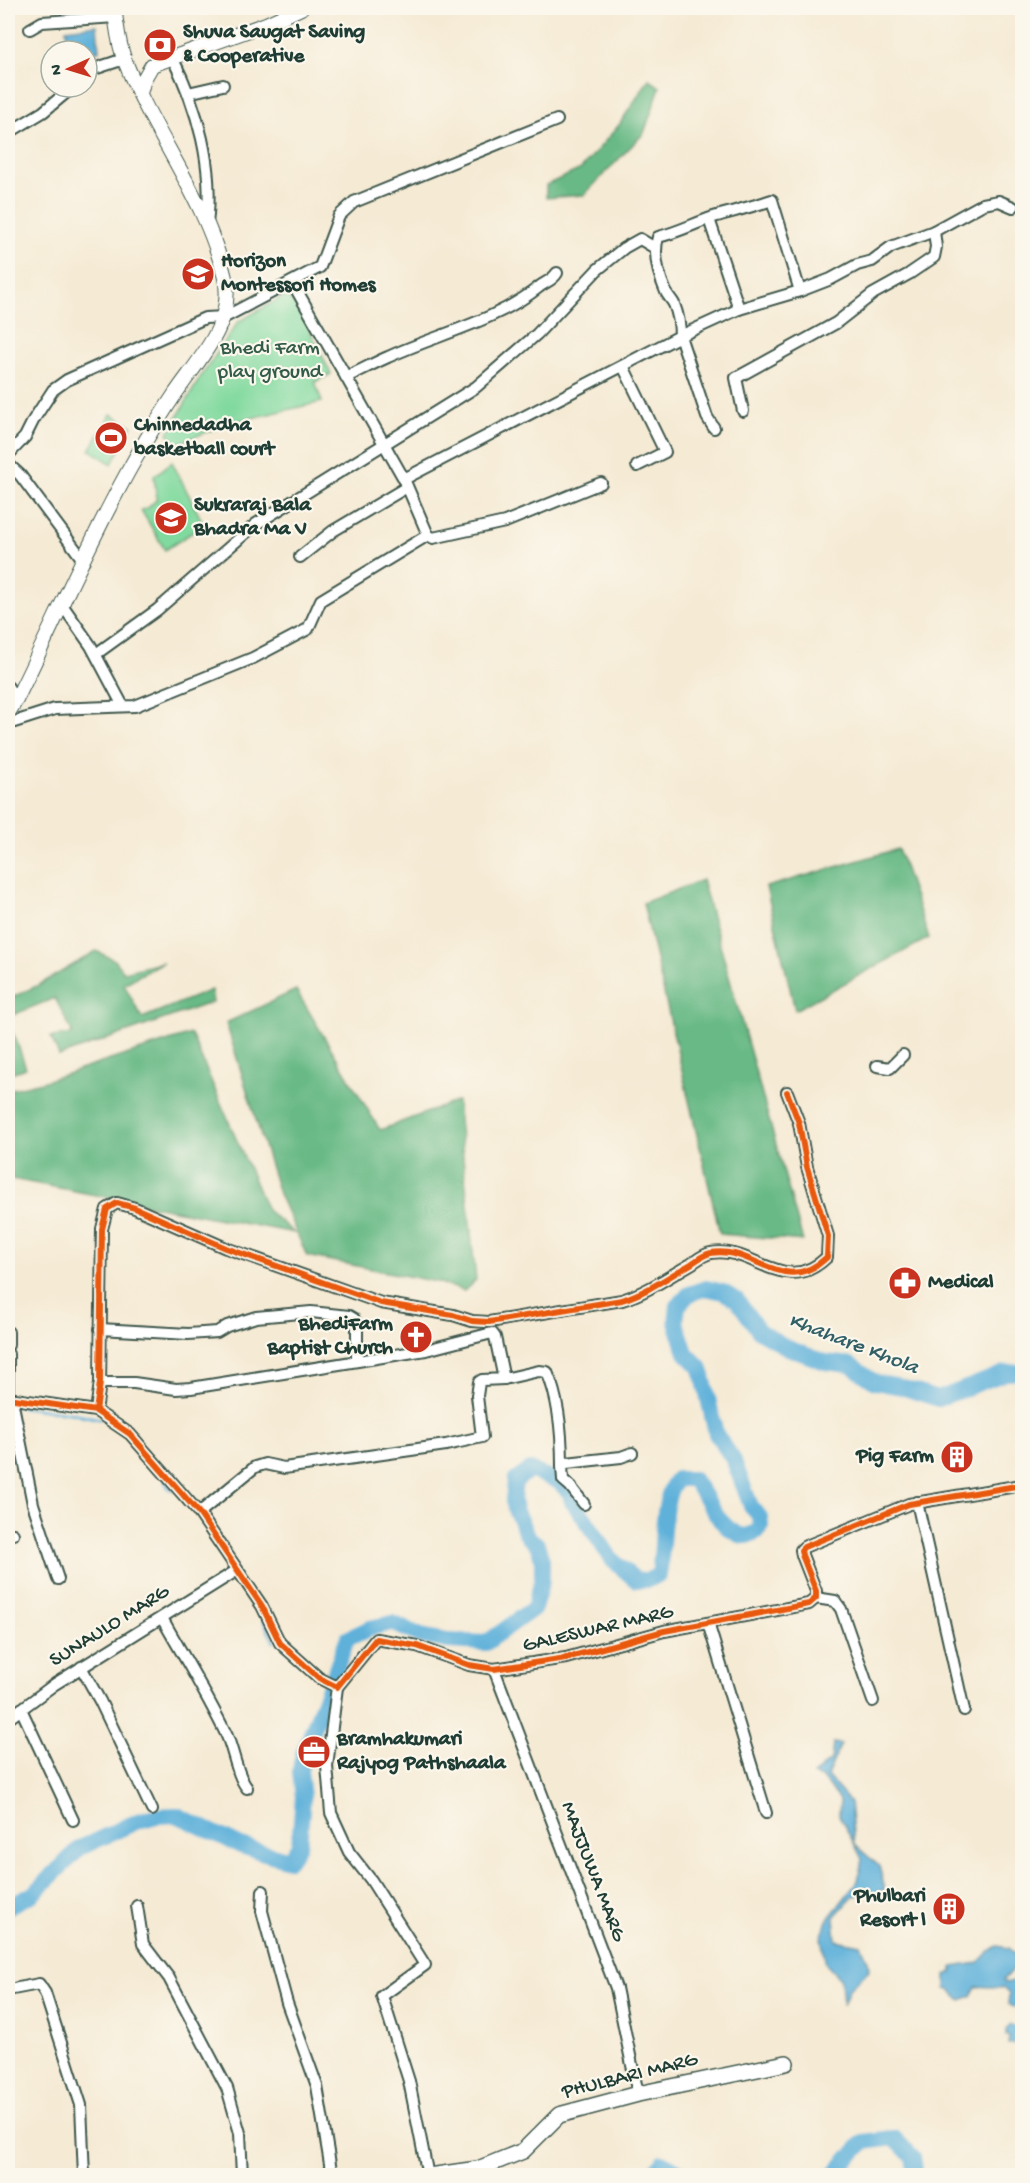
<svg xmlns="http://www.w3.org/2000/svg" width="1030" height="2183" font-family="'Gochi Hand',sans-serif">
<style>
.green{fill:#80d99e;stroke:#508b69;stroke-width:1.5}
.forest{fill:#68b985;stroke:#447b5c;stroke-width:1.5}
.water{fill:#5fb1da;stroke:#3f7787;stroke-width:1.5}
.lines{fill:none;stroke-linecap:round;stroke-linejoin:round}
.stream{stroke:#5fb1da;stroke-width:3}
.river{stroke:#5fb1da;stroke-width:16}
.minor-casing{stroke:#3f574c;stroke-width:14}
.tertiary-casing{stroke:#3f574c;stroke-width:16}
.secondary-casing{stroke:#3f574c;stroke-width:18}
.minor{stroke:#fff;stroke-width:10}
.tertiary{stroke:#fff;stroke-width:14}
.secondary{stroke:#fff;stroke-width:15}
.cycleway-casing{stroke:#fbf7ec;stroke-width:10}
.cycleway{stroke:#e8590c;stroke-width:6}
.labels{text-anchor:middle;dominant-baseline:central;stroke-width:4.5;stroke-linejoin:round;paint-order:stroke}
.poi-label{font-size:21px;font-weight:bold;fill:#1f3d34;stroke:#fbf7ec;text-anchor:start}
.park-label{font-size:21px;fill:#325c49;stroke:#fbf7ec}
.street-label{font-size:21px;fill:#1f3d34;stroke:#fbf7ec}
.water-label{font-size:22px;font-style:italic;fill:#326066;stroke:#fbf7ec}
</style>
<rect width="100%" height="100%" fill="#fbf7ec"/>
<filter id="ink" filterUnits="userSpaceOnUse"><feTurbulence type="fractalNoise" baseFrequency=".0167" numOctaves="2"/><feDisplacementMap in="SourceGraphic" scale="12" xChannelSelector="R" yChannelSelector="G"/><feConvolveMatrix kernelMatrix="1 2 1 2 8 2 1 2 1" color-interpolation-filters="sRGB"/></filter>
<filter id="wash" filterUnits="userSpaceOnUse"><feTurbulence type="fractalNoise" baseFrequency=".008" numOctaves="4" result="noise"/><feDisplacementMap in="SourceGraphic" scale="24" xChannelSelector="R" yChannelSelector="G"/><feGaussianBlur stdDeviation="1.35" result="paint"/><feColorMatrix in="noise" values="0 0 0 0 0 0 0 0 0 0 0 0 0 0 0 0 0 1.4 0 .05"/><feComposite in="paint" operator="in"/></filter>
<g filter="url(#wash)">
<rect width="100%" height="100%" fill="#f5ead4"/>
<!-- green -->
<g class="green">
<polygon points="282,297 289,298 301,312 331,374 315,382 322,402 229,423 177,444 168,433 200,378 238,322"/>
<polygon points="111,414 132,426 112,464 90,450"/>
<polygon points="172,462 204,525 165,550 141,510 148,508 157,499 154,476"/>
</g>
<!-- forest -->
<g class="forest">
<polygon points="649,79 660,87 644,133 584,195 546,198 546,185 581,169 619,125"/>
<polygon points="898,849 929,938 795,1010 766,887"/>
<polygon points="702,880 803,1241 720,1234 643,903"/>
<polygon points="96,951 115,960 124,972 163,962 124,984 142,1018 211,990 213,1002 59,1056 51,1037 73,1034 55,998 8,1017 8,999 39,985"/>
<polygon points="296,990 380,1130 457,1101 476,1280 464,1291 437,1282 307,1256 279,1194 226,1023"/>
<polygon points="8,1023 16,1039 26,1068 8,1074"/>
<polygon points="191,1034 267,1210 294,1233 12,1179 8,1174 8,1090 42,1082"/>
</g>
<!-- water -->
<g class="water">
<polygon points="97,25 99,51 69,51 66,29"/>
<polygon points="833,1743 841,1744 827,1776 850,1802 854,1844 879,1866 885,1890 853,1896 834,1917 836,1940 861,1945 868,1961 869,1970 849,1989 843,2005 841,1980 826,1964 821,1938 827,1920 858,1881 862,1859 839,1815 840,1800 822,1778 813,1775 831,1760"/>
<path d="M997,1946L1009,1948L1018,1958L1017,1964L1003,1980L1005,1983L1022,1979V2007L1014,2008L1008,2004L1009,1994L1003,1988C993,1988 984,1985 976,1987L971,1996L961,2000L952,1991L946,1989V1975L953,1972V1967L978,1963L989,1951Z"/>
<polygon points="1022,2022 1022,2037 1019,2043 1008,2044 1009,2036 1006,2036 1006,2030 1011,2024 1013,2026 1020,2025"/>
</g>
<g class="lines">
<!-- stream -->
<g class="stream">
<polyline points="15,1406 77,1414 100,1419"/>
<polyline points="165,1481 168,1487 174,1491"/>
<polyline points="257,1607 274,1642"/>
</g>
<!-- river -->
<g class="river">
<path d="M334,1675L347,1639L370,1628L392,1623L421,1636L447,1641L486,1643L534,1608L542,1581V1560L537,1544L528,1537L516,1512L513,1501L515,1481L530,1470L558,1481L570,1493L572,1502L583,1516L612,1560L636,1580H648L659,1575C664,1548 660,1499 677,1479H693L720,1520L728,1528L739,1535L747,1536L758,1531L761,1525L760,1517L751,1506L733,1459L716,1434L703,1376L700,1367L686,1353L676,1322L678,1306L689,1294L706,1288L723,1292L737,1300L759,1331L788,1348L825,1362L850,1365L875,1382L901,1387L938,1399L1005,1373L1022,1372"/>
<polyline points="8,1907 33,1894 80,1848 138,1821 156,1816 177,1815 241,1846 289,1860 299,1845 303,1798 300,1771 303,1754 329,1688"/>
<polyline points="652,2176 662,2162 687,2176"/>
<polyline points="832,2176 864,2142 894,2138 913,2157 916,2176"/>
</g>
</g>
</g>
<g filter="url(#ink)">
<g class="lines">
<defs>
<g id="minor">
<polyline points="30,29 42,22 116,17"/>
<path d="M172,57C198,108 214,167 207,224"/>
<polyline points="87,74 94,69 124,59"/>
<polyline points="188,93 223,85"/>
<polyline points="8,133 43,112 73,87"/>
<polyline points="709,219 739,309"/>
<polyline points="623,366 665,452 637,466"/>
<path d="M346,377C360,371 374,363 388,357C438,334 495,322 539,287C545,282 552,281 557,273"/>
<polyline points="743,411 736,378 836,323 873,294 909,274 934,257 936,247 934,231"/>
<path d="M714,428L707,417L680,336C680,326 678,314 674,304C672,300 668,296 666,292C659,276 653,254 658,237C679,232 697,222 717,216C735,211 754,206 772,200L800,291"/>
<polyline points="8,455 25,437 34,419 53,390 67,380 205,318 225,317 320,267 339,216 354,202 557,120"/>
<polyline points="8,464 20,475 84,561"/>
<polyline points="404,479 680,336 739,309 800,291 831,279 857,265 872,261 891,247 934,231 983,204 999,201 1013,207"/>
<polyline points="428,535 433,538 505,522 601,483"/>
<polyline points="300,557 333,531 407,487"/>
<polyline points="63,606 91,646 123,706"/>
<polyline points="96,654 157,610 256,524 476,387 537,334 597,270 624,248 640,239 655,248"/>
<polyline points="8,687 16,700"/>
<polyline points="8,724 55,709 135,706 253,658 308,629 321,600 428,535 404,479 292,282"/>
<polyline points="877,1066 890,1068 903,1055"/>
<polyline points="100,1329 188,1334 217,1332 227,1326 256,1317 311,1312 349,1316 354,1319 357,1324 357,1361"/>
<polyline points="8,1332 8,1345"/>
<polyline points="8,1354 8,1399"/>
<path d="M504,1379L539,1371L547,1372C559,1399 562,1436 562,1466L566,1463L621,1457L632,1453"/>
<polyline points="100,1383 134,1383 176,1389 191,1388 426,1350 492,1333 495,1337 504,1379 482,1380 479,1382 477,1396 482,1437 446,1445 284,1468 265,1464 255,1467 199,1513"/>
<polyline points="8,1398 96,1411 130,1434 199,1513 262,1606 280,1643 319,1678 337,1687 376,1639 417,1646 469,1665 494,1669 566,1658 664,1631 809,1604 816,1598 816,1591 802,1555 801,1550 804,1547 909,1504 1022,1485"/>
<polyline points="12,1400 33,1504 58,1579"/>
<path d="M96,1411L100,1383L102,1229L107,1209L117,1203L135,1208L226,1248L381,1303L453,1315L472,1321L489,1322L622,1300C648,1292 668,1277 691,1264C697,1260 704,1254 711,1253C753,1245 785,1298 827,1257L828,1236L807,1167L799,1123L787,1092"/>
<polyline points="562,1466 563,1480 570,1486 584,1504"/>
<polyline points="917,1502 964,1710"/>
<polyline points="8,1535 13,1534"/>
<polyline points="816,1598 835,1601 841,1609 873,1701"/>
<path d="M162,1618C184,1657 208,1696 227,1736C234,1752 237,1776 247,1788"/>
<polyline points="708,1623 766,1813"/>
<polyline points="81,1667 100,1701 152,1810"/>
<polyline points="494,1669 616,1988 638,2094"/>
<polyline points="337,1687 327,1766 331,1813 349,1852 371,1880 425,1965 382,1996 409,2081 428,2176"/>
<polyline points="21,1709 73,1820"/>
<polyline points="8,1719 55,1684 236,1571"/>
<polyline points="263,1891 262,1911 287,2003 317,2086 332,2176"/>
<polyline points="137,1906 143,1944 169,1978 227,2088 240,2133 242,2176"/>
<polyline points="8,1990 39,1984 45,1993 81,2105 84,2176"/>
</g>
<g id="tertiary">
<polyline points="140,93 144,79 152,65 266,24 301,8"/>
<path d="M8,713L16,700C67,597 111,489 175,394C198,360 235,323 225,278C207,200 154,135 125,61C118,44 117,25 114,8"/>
</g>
<polyline id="secondary" points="429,2176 478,2169 523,2151 559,2115 638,2094 786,2063"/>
</defs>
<!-- minor casing -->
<use href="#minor" class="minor-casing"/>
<!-- tertiary casing -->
<use href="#tertiary" class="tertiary-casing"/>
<!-- secondary casing -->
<use href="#secondary" class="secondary-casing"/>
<!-- minor -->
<use href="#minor" class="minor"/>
<!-- tertiary -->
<use href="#tertiary" class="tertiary"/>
<!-- secondary -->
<use href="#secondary" class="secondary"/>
<defs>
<g id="cycleway">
<polyline points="8,1398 96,1411 130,1434 199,1513 262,1606 280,1643 319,1678 337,1687 376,1639 417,1646 469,1665 494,1669 566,1658 664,1631 809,1604 816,1598 816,1591 802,1555 801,1550 804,1547 909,1504 1022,1485"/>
<path d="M96,1411L100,1383L102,1229L107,1209L117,1203L135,1208L226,1248L381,1303L453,1315L472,1321L489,1322L622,1300C648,1292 668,1277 691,1264C697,1260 704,1254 711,1253C753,1245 785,1298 827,1257L828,1236L807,1167L799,1123L787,1092"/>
</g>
</defs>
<!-- cycleway casing -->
<use href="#cycleway" class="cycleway-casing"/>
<!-- cycleway -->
<use href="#cycleway" class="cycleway"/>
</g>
</g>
<!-- icons -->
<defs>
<symbol id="bank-disc" viewBox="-11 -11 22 22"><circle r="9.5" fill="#c8321e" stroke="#fbf7ec"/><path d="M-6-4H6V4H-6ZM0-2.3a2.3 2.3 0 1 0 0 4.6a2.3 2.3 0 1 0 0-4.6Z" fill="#fff"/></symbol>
<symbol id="school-disc" viewBox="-11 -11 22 22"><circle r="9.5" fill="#c8321e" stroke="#fbf7ec"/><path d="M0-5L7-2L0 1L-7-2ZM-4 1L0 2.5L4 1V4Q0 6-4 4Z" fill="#fff"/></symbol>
<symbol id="stadium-disc" viewBox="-11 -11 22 22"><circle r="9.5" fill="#c8321e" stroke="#fbf7ec"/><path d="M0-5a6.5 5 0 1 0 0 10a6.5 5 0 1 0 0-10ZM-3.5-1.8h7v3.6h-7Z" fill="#fff"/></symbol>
<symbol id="pharmacy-disc" viewBox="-11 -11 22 22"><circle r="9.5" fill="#c8321e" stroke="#fbf7ec"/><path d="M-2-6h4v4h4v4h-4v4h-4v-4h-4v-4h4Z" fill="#fff"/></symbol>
<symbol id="church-disc" viewBox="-11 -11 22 22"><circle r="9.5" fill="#c8321e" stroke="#fbf7ec"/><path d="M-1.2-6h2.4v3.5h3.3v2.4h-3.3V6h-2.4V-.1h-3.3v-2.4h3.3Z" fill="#fff"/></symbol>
<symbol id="building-disc" viewBox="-11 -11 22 22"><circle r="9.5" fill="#c8321e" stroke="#fbf7ec"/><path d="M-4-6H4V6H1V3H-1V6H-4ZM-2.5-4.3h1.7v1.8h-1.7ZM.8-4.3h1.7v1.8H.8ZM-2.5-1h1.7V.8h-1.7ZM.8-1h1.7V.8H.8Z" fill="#fff"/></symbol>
<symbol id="office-disc" viewBox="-11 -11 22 22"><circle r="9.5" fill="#c8321e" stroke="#fbf7ec"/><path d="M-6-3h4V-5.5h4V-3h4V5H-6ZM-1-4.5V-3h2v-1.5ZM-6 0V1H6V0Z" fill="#fff"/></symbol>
</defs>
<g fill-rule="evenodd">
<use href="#bank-disc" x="141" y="26" width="38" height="38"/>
<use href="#school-disc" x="179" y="255" width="38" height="38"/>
<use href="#stadium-disc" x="92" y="419" width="38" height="38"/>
<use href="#school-disc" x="152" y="499" width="38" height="38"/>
<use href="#pharmacy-disc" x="886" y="1264" width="38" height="38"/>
<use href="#church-disc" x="397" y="1318" width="38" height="38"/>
<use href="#building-disc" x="938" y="1438" width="38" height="38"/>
<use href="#office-disc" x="295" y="1733" width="38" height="38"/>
<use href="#building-disc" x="930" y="1890" width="38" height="38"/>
</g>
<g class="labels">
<!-- poi labels -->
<g class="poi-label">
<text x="183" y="33">Shuva Saugat Saving<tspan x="183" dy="24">&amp; Cooperative</tspan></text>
<text x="221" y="262">Horizon<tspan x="221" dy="24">Montessori Homes</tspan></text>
<text x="134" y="426">Chinnedadha<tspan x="134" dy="24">basketball court</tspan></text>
<text x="194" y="506">Sukraraj Bala<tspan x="194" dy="24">Bhadra Ma V</tspan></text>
<text x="928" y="1283">Medical</text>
<text x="393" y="1325" text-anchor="end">BhediFarm<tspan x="393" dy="24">Baptist Church</tspan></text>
<text x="934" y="1457" text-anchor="end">Pig Farm</text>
<text x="337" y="1740">Bramhakumari<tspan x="337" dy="24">Rajyog Pathshaala</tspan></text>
<text x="926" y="1897" text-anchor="end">Phulbari<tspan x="926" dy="24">Resort l</tspan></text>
</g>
<!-- park labels -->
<g class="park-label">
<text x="270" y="349">Bhedi Farm<tspan x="270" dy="24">play ground</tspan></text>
</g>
<!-- street labels -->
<g class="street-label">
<text transform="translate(110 1627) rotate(-32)">SUNAULO MARG</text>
<text transform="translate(598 1630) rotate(-13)">GALESWAR MARG</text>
<text transform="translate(592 1872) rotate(69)">MAJJUWA MARG</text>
<text transform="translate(630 2077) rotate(-14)">PHULBARI MARG</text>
</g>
<!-- water labels -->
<g class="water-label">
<text transform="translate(853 1345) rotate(21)">Khahare Khola</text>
</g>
</g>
<!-- margin -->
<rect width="1030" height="2183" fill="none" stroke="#fbf7ec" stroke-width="30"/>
<!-- north arrow -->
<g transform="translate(69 69) rotate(266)"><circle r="28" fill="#fbf7ec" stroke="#a3ada2" stroke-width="1.5"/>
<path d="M0-4.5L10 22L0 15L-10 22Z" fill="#c8321e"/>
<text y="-9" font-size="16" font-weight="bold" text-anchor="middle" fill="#1f3d34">N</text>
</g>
</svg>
